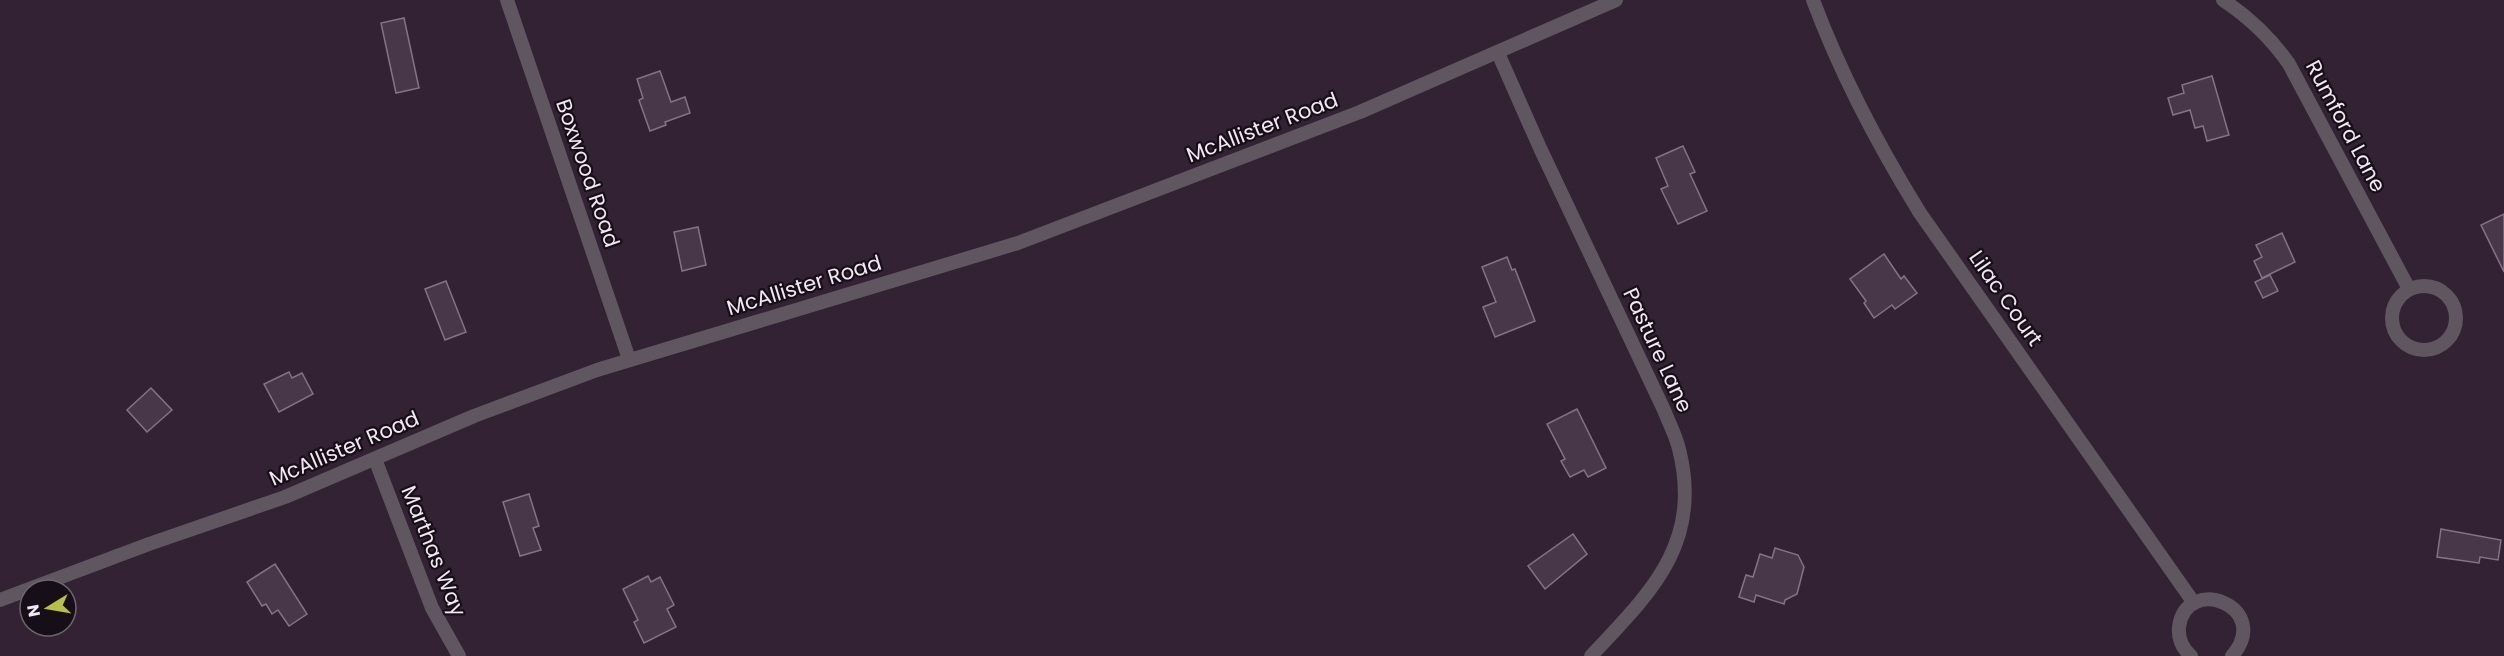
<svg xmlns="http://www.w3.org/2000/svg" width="2504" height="656" font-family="Poppins,sans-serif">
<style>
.building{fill:#483749;stroke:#857287;stroke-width:1.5}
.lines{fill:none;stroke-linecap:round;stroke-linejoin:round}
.minor{stroke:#5f565f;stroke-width:14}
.labels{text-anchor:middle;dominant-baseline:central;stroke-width:4.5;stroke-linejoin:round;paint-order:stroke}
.street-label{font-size:21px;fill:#f2e7f3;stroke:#160f17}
</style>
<rect width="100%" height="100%" fill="#322234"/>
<!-- building -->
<g class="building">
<polygon points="404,18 419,88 396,93 381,23"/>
<polygon points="660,71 671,102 685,97 690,113 665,122 666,125 650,131 639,100 643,98 637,79"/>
<polygon points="2212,76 2229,135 2207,141 2203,126 2195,128 2190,110 2173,115 2168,98 2184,93 2182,85"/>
<polygon points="1683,146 1695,172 1690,174 1707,211 1678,224 1661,189 1668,186 1656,158"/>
<polygon points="2504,214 2504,272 2481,225"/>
<polygon points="698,227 706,265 682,271 674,232"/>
<polygon points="2282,233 2295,262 2262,278 2254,261 2262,257 2256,245"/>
<polygon points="1884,254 1901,279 1904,276 1917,293 1895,309 1892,305 1874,318 1864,303 1866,301 1850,279"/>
<polygon points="1507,257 1512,270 1515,269 1535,321 1495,337 1483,307 1496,302 1482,267"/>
<polygon points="2270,275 2278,291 2263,298 2255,282"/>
<polygon points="446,281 466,332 445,340 425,289"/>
<polygon points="289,372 292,378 302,373 313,394 279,412 264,384"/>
<polygon points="151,388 172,410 147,432 127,410"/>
<polygon points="1577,409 1606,468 1588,477 1584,470 1570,477 1561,461 1565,459 1547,424"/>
<polygon points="529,494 539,526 533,528 541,550 520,556 503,502"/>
<polygon points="2441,529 2501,540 2498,560 2480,557 2479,563 2437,557"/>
<polygon points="1573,534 1587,554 1545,589 1528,566"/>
<polygon points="1775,548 1798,555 1804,567 1797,594 1785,600 1784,604 1756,595 1754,602 1739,597 1746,575 1753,577 1760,554 1772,558"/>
<polygon points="275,564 307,614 289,626 278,610 272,614 266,604 262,606 247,582"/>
<polygon points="648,576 651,582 660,577 674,605 667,609 676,627 644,643 634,622 638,620 623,589"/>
</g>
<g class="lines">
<!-- minor -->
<g class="minor">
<polyline points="507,0 629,359"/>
<path d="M1813,0C1841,75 1878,145 1920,213L2194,603"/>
<path d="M2223,0C2250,18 2271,38 2289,64L2409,289"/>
<path d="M1498,53L1540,148L1664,410C1669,423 1676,436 1679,449C1703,544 1650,593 1591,656"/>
<circle cx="2424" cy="318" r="32"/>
<polyline points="375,459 432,608 459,656"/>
<polyline points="0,600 149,544 285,497 474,416 597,370 1018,243 1360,112 1616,0"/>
<path d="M2191,656C2183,649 2178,639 2179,627C2186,573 2274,607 2232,656"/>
</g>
</g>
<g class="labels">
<!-- street labels -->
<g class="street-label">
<text transform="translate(2346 126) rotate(62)">Rumford Lane</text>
<text transform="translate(1262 127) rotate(-21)">McAllister Road</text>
<text transform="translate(588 173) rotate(71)">Boxwood Road</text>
<text transform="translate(804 285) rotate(-17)">McAllister Road</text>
<text transform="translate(2006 298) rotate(55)">Lilac Court</text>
<text transform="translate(1658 350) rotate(65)">Pasture Lane</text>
<text transform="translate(344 448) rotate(-23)">McAllister Road</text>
<text transform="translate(434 551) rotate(68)">Marthas Way</text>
</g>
</g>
<!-- north arrow -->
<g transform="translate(48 608) rotate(259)"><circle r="28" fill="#160f17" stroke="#6e656f" stroke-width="1.5"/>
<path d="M0-4.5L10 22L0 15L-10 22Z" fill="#b8c147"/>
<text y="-9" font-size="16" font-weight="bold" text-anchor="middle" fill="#f2e7f3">N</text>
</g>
</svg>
